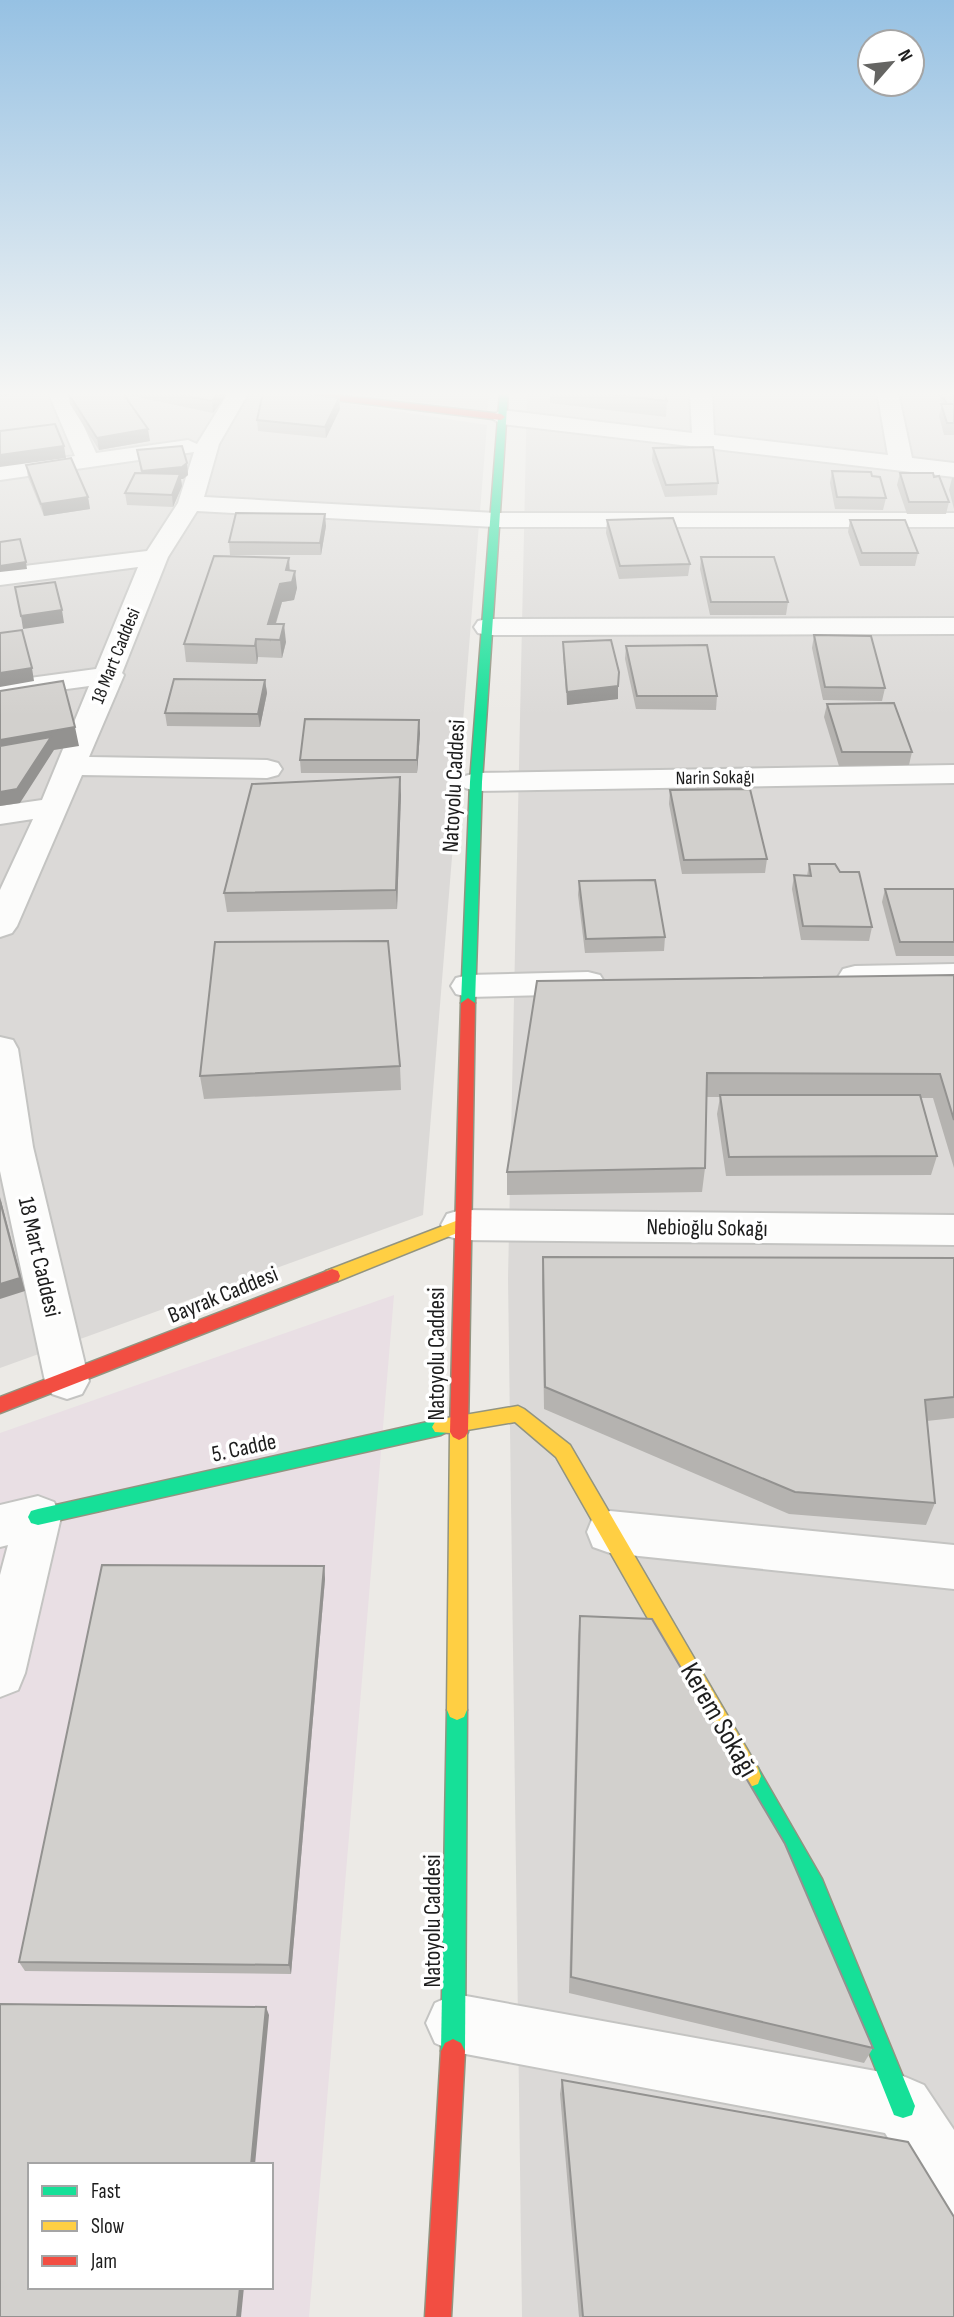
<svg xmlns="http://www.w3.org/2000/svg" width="954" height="2317" font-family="'Sofia Sans Condensed',sans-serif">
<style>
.residential{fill:#dbd9d7}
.industrial{fill:#e9dfe4;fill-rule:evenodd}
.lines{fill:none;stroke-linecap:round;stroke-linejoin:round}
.street-casing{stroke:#c4c4c2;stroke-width:4}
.fast-casing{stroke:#929480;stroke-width:3}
.slow-casing{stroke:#929480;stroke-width:3}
.jam-casing{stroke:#929480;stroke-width:3}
.street{fill:#fcfcfb;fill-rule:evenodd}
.fast{fill:#16e098;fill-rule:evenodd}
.slow{fill:#ffcf43;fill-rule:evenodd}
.jam{fill:#f24e42;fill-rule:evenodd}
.wall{fill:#b5b3b0}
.shaded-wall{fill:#939290}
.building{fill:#d2d0cd;stroke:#939290;stroke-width:2}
.labels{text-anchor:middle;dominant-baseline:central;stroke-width:7;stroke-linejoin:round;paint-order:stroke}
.far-street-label{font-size:19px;fill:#1d1d1d;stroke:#fff}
.street-label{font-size:23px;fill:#1d1d1d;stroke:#fff}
.near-street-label{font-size:28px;fill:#1d1d1d;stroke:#fff}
</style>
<rect width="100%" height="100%" fill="#eceae6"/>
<!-- residential -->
<g class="residential">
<polygon points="0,392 269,392 487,425 423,1215 0,1368"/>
<polygon points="341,392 490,392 487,411"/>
<polygon points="527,392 954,392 954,2317 522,2317 508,1278"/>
</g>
<!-- industrial -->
<path class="industrial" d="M394,1295L309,2317H0V1433ZM30,2165H271V2287H30Z"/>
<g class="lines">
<defs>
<g id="street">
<polygon points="48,392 68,392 96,453 188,440 197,444 229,392 249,392 219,444 204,497 495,513 954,513 954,527 495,527 197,511 168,557 122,673 124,675 89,757 267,760 278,763 282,769 278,775 267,778 82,775 17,926 12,933 0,937 0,890 33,819 0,824 0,806 42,800 89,686 0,698 0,682 96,669 138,567 0,585 0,569 147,551 178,503 194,452 0,480 0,466 75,456"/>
<polygon points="690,392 712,392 714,435 888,455 877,392 898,392 912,458 954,463 954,477 501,424 490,417 501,410 692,433"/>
<polygon points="954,618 954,634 487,635 478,633 474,627 478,621 487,619"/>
<polygon points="954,765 954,783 476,791 465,788 461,782 465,776 476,773"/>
<polygon points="954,964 954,986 855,988 843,985 838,977 843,969 855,966"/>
<polygon points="588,972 600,975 605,983 600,991 588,994 468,997 456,994 451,986 456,978 468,975"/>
<polygon points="0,1037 13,1040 18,1049 33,1147 89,1381 82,1394 67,1399 52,1394 45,1381 0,1171"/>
<polygon points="461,1210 954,1215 954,1245 461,1240 447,1236 441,1225 447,1214"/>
<polygon points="38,1496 54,1502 61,1517 25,1673 18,1690 0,1697 0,1575 8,1545 0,1547 0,1505"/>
<polygon points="610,1511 954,1545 954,1589 610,1553 593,1547 587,1532 593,1517"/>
<polygon points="455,1994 903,2076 924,2085 954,2130 954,2216 932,2207 885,2133 455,2052 435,2043 426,2023 435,2003"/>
</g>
<g id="fast">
<polygon points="500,392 508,392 482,782 475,1003 468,1008 461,1003 470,782"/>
<polygon points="441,1419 447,1422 450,1427 447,1432 441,1435 38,1525 31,1523 28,1517 31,1511 38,1509"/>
<polygon points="457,1700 464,1703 467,1710 465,2051 461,2059 453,2063 445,2059 441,2051 447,1710 450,1703"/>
<polygon points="750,1765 758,1768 822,1879 915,2106 912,2115 903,2118 894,2115 806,1894 739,1776 742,1768"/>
</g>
<g id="slow">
<polygon points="461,1219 467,1221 469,1225 467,1229 338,1281 326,1281 324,1276 326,1271"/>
<polygon points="518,1406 524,1409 570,1445 758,1768 761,1776 758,1784 750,1787 742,1784 556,1457 515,1422 467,1430 467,1710 464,1717 457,1720 450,1717 447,1710 450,1433 435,1432 432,1427 435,1422 441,1419"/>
</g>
<g id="jam">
<polygon points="288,392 310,392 501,414 505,417 501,420 292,395"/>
<polygon points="468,998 475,1003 468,1432 465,1437 459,1440 453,1437 450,1432 461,1003"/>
<polygon points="332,1269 338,1271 340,1276 338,1281 0,1413 0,1397"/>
<polygon points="453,2039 461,2043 465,2051 451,2317 425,2317 441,2051 445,2043"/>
</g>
</defs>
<!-- street casing -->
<use href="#street" class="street-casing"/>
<!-- fast casing -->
<use href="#fast" class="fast-casing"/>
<!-- slow casing -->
<use href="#slow" class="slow-casing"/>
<!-- jam casing -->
<use href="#jam" class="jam-casing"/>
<!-- street -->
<use href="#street" class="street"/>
<!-- fast -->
<use href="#fast" class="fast"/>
<!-- slow -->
<use href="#slow" class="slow"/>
<!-- jam -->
<use href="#jam" class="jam"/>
</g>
<!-- wall -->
<g class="wall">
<polygon points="76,392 229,392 213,413 123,394 150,441 99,450 70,404 68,393"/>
<polygon points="342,392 398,392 398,396 342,393"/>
<polygon points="550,392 664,392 667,401 666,417 550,403"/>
<polygon points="937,392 954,392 954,435 944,435 939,416 942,404 940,400 940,397 938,397"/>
<polygon points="339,398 340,409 326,438 258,431 257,420"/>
<polygon points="653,448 718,483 717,495 665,497 652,460"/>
<polygon points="137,450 187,463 188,475 183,479 181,479 182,486 173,507 127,505 125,493 141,473"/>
<polygon points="26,465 88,497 90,509 44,516 28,477"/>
<polygon points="832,471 872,476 886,498 883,510 835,509 830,483"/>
<polygon points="900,473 949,502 946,514 907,514 897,485"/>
<polygon points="952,478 954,478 954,509 949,490"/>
<polygon points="607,520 690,564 688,576 619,579 606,533"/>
<polygon points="850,520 918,553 915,566 860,566 848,532"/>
<polygon points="326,526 321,555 230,555 229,542"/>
<polygon points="701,557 788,602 786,615 710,615 700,569"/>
<polygon points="290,570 297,588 294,600 282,602 276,624 286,642 282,658 258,657 257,664 186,662 184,644"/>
<polygon points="814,635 885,688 882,701 823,700 812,648"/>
<polygon points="563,642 618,699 567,705 563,655"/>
<polygon points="626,646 717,696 716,710 636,709 625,659"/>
<polygon points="265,680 267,693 260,727 167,726 165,713"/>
<polygon points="827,704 912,752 909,765 839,766 824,717"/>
<polygon points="420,733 417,773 301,773 300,760"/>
<polygon points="670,790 767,859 765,873 682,874 669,804"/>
<polygon points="401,795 397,909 227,912 224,893"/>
<polygon points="809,864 872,927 869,941 801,940 792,889 794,875 807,876"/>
<polygon points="579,881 665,937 664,951 585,953 578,895"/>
<polygon points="885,889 954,889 954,956 896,956 882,902"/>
<polygon points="954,975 954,1168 933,1098 920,1098 937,1156 931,1175 726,1176 717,1114 720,1097 707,1097 705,1168 702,1192 507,1195 507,1172 537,981"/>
<polygon points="400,1066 401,1090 204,1099 200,1076"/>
<polygon points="543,1257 954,1258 954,1418 927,1421 935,1503 926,1525 789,1514 544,1409 542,1280"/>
<polygon points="324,1566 325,1579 291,1974 25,1971 19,1962"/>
<polygon points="580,1616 873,2048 864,2063 569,1993 578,1636"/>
<polygon points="562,2080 954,2317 579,2317 560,2094"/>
</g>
<!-- shaded-wall -->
<g class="shaded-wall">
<polygon points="0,392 34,392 0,396"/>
<polygon points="219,392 229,392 213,413 212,401"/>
<polygon points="339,398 340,409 326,438 325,427"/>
<polygon points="148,429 150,441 99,450 97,438"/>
<polygon points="64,446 66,458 0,467 0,455"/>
<polygon points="187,463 188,475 183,479 181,479 182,486 173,507 172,495 143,483 142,471"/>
<polygon points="88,497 90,509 44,516 41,504"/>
<polygon points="325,514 326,526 321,555 320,543"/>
<polygon points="289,558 290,575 295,571 297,588 294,600 282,602 270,642 268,624"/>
<polygon points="26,562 27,569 0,572 0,566"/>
<polygon points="62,610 64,623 23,629 21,616"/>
<polygon points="284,624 286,642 282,658 280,640"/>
<polygon points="256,639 258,657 257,664 255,646"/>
<polygon points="32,668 34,681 0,687 0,673"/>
<polygon points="265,680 267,693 260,727 258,714"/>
<polygon points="618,686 618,699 567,705 567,692"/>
<polygon points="419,720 420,733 417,773 417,760"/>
<polygon points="75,727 79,746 54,750 20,803 0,806 0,740"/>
<polygon points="400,777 401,795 397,909 396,890"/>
<polygon points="0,1197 25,1291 0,1299"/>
<polygon points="324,1566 325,1579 291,1974 289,1965"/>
<polygon points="266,2007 269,2015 255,2165 251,2165"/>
<polygon points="240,2287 244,2287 241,2317 237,2317"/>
</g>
<!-- building -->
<g class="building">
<polygon points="76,392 122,392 148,429 97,438 68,393"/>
<polygon points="166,392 219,392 212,401"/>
<polygon points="263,392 292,392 339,398 325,427 257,420"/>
<polygon points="591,392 664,392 667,401"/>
<polygon points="941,394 954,394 954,404 947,404"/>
<polygon points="941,404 954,404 954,423 947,423"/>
<polygon points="55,424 64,446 0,455 0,431"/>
<polygon points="182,446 187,463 182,467 142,471 137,450"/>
<polygon points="713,447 718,483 666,485 653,448"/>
<polygon points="71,458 88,497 41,504 26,465"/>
<polygon points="832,471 871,472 872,476 880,477 886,498 837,497"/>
<polygon points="135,473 180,474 172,495 125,493"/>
<polygon points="900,473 933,473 934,477 939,476 949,502 909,502"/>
<polygon points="236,513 325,514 320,543 229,542"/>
<polygon points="673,518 690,564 620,566 607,520"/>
<polygon points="850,520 905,520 918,553 862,553"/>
<polygon points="20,539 26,562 0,566 0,542"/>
<polygon points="214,556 289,558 286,570 295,571 292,582 280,584 268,624 284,624 280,640 256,639 255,646 184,644"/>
<polygon points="701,557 774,557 788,602 711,602"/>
<polygon points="55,582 62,610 21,616 15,587"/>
<polygon points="22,630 32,668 0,673 0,633"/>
<polygon points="814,635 871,636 885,688 825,687"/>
<polygon points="611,640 619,672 618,686 567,692 563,642"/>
<polygon points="707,645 717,696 637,696 626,646"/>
<polygon points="174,679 265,680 258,714 165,713"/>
<polygon points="63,681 75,727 0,740 0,691"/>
<polygon points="894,703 912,752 842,752 827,704"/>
<polygon points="305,719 419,720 417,760 300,760"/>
<polygon points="51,737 17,789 0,792 0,746"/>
<polygon points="400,777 396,890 224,893 252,784"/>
<polygon points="750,789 767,859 684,860 670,790"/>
<polygon points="809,864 835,864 840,872 859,872 872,927 803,926 794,875 811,876"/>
<polygon points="655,880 665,937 586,939 579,881"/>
<polygon points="885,889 954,889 954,942 900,942"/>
<polygon points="388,941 400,1066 200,1076 215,942"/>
<polygon points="954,975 954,1120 940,1074 707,1073 705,1168 507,1172 537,981"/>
<polygon points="720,1095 920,1095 937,1156 729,1157"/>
<polygon points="0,1201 20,1278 0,1284"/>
<polygon points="543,1257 954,1258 954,1397 925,1400 935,1503 795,1492 545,1387"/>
<polygon points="102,1565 324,1566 289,1965 19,1962"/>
<polygon points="580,1616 652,1619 785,1844 873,2048 571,1977"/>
<polygon points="0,2004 266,2007 251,2165 30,2165 30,2287 240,2287 237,2317 0,2317"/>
<polygon points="562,2080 908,2142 954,2217 954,2317 583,2317"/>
</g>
<!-- sky -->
<linearGradient id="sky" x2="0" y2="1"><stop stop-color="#96c1e3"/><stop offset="0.55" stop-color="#f6f6f4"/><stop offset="1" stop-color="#f6f6f4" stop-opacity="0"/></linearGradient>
<rect width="954" height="716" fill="url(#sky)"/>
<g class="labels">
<!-- far-street labels -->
<g class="far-street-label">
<text transform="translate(116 656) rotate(-68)">18 Mart Caddesi</text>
<text transform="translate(715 778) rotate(-1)">Narin Sokağı</text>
</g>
<!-- street labels -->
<g class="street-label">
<text transform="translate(454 786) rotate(-87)">Natoyolu Caddesi</text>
<text transform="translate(707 1228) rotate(1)">Nebioğlu Sokağı</text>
<text transform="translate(39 1257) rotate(77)">18 Mart Caddesi</text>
<text transform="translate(223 1295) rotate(-22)">Bayrak Caddesi</text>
<text transform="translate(437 1354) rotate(-90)">Natoyolu Caddesi</text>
<text transform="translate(244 1448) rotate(-12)">5. Cadde</text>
<text transform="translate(433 1921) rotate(-90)">Natoyolu Caddesi</text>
</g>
<!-- near-street labels -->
<g class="near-street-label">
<text transform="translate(719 1720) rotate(60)">Kerem Sokağı</text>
</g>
</g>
<!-- legend -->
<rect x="28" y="2163" width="245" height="126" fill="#ffffff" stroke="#a5a5a5" stroke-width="2"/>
<rect x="42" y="2186" width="35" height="10" fill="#16e098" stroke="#a5a5a5" stroke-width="2"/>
<text x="91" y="2198" font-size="21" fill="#1d1d1d">Fast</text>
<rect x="42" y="2221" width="35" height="10" fill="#ffcf43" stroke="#a5a5a5" stroke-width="2"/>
<text x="91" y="2233" font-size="21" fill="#1d1d1d">Slow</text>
<rect x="42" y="2256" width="35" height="10" fill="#f24e42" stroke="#a5a5a5" stroke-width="2"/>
<text x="91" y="2268" font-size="21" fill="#1d1d1d">Jam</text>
<!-- north arrow -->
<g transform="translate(891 63) rotate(62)"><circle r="33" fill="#ffffff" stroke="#a5a5a5" stroke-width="2"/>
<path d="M0-5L12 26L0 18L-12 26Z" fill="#656563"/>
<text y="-10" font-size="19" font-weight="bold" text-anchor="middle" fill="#1d1d1d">N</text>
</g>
</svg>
